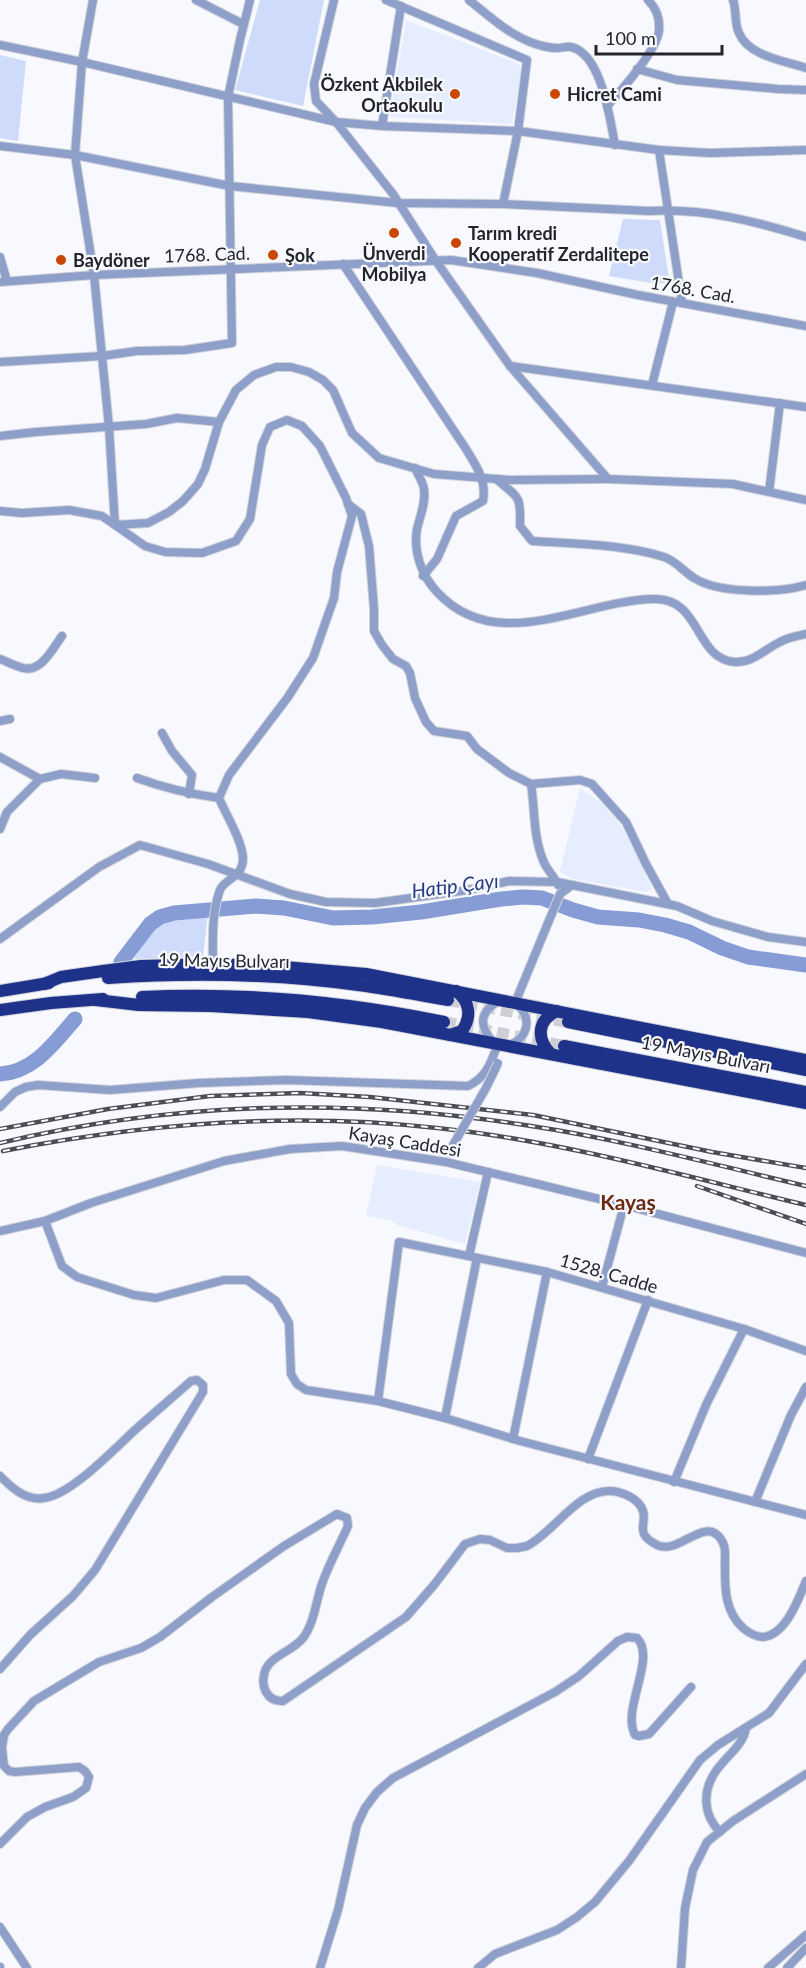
<svg xmlns="http://www.w3.org/2000/svg" width="806" height="1968" font-family="Lato,sans-serif">
<style>
.built{fill:#e6edfe}
.green{fill:#cedbfb}
.lines{fill:none;stroke-linecap:round;stroke-linejoin:round}
.river{stroke:#879cd5;stroke-width:15}
.highway-tunnel{stroke:#cdcfd5;stroke-width:12;stroke-dasharray:12 6;stroke-linecap:butt}
.minor-casing{stroke:#d1d3d9;stroke-width:10}
.highway-casing{stroke:#d1d3d9;stroke-width:14}
.minor{stroke:#8e9fca;stroke-width:8}
.highway{stroke:#1e328a;stroke-width:12}
.rail-casing{stroke:#4c4e54;stroke-width:4.5}
.rail{stroke:#f7f9ff;stroke-width:2;stroke-dasharray:7;stroke-linecap:butt}
.minor-bridge-casing{stroke:#d1d3d9;stroke-width:10;stroke-linecap:butt}
.minor-bridge{stroke:#8e9fca;stroke-width:8}
.poi-dot{fill:#cb4601;stroke:#f7f9ff;stroke-width:2}
.labels{text-anchor:middle;dominant-baseline:central;stroke-width:4.5;stroke-linejoin:round;paint-order:stroke}
.poi-label{font-size:18px;font-weight:bold;fill:#23252b;stroke:#f7f9ff;text-anchor:start}
.street-label{font-size:18px;fill:#23252b;stroke:#f7f9ff}
.water-label{font-size:20px;font-style:italic;fill:#263a7e;stroke:#f7f9ff}
.quarter-label{font-size:21px;font-weight:bold;fill:#6b2911;stroke:#f7f9ff}
</style>
<rect width="100%" height="100%" fill="#f7f9ff"/>
<!-- built -->
<g class="built">
<polygon points="406,20 519,64 521,72 512,124 390,117"/>
<polygon points="580,788 610,809 630,841 652,889 646,892 573,879 560,872"/>
<polygon points="377,1165 480,1182 465,1244 397,1225 391,1220 366,1216"/>
</g>
<!-- green -->
<g class="green">
<polygon points="260,0 324,0 303,106 235,90"/>
<polygon points="0,55 26,61 18,141 0,138"/>
<polygon points="623,219 660,220 669,279 664,283 657,284 609,276"/>
<polygon points="208,912 203,957 134,959 154,926 173,916"/>
</g>
<g class="lines">
<!-- river -->
<g class="river">
<polyline points="121,962 150,924 160,917 174,913 256,906 284,908 333,918 372,917 421,912 501,899 523,897 542,898 573,910 598,917 639,920 665,925 689,932 722,948 748,957 806,965"/>
<path d="M0,1074C34,1072 54,1043 75,1019"/>
</g>
<!-- highway-tunnel -->
<g class="highway-tunnel">
<polyline points="448,1000 568,1022"/>
<polyline points="444,1022 564,1046"/>
</g>
<defs>
<g id="minor">
<polyline points="93,0 82,62 75,155 94,275 109,427 115,525 148,523 169,512 183,501 198,484 205,469 219,422 236,390 254,375 276,367 291,367 309,372 323,380 333,390 352,433 379,458 434,474 510,480 608,479"/>
<polyline points="196,0 243,24"/>
<polyline points="334,0 314,84 316,101 336,122 393,194 436,261 510,366 608,479 733,484 806,500"/>
<polyline points="386,0 527,60 518,131 503,204"/>
<path d="M469,0C488,15 507,33 530,42C538,45 549,48 557,48C562,48 567,46 571,47C602,54 610,120 615,145"/>
<path d="M733,0C737,11 734,23 739,33C748,56 785,61 806,68"/>
<polyline points="0,45 82,62 336,122 382,126 518,131 659,150 710,153 806,150"/>
<polyline points="637,69 677,80 778,89 806,90"/>
<path d="M607,106C621,91 658,49 659,30C660,18 656,8 648,0"/>
<polyline points="382,126 401,6"/>
<path d="M0,146L75,155L230,186L398,203L503,204L649,211C702,208 756,221 806,237"/>
<polyline points="659,150 682,303"/>
<polyline points="0,257 7,281"/>
<path d="M343,264L466,449C476,466 487,480 483,501L456,516L437,559L423,576"/>
<polyline points="0,282 94,275 451,260 537,273 638,295 806,326"/>
<polyline points="0,362 102,356 137,351 185,350 232,343 228,97 240,40 250,0"/>
<polyline points="510,366 806,407"/>
<polyline points="652,385 673,302"/>
<polyline points="0,436 36,432 146,424 177,418 219,422"/>
<path d="M415,468C418,475 423,482 424,489C426,503 420,516 417,529C413,552 422,576 437,592C497,657 583,600 654,599C702,598 694,659 735,662C753,663 765,649 780,642C788,637 798,636 806,634"/>
<path d="M496,479C519,498 521,495 520,526L532,541C576,544 622,544 664,557C676,561 683,571 694,578C719,594 778,593 806,585"/>
<polyline points="769,492 780,403"/>
<polyline points="348,504 361,514 369,546 374,609 374,631 382,645 393,659 406,666 410,673 415,698 426,722 434,731 467,736 477,749 509,773 531,784 580,780 592,784 626,822 646,864 668,904"/>
<path d="M0,511L22,513L69,510L102,516L145,546L165,552L202,553L236,541L250,519L262,445L270,427L287,420L302,426L320,446L346,498L352,516L337,572L334,598L313,658L288,697L229,775L219,798C226,815 242,840 243,858C243,878 225,878 220,890C211,914 213,944 213,969"/>
<path d="M0,659C8,662 15,666 23,668C41,673 53,648 62,636"/>
<polyline points="0,721 10,719"/>
<polyline points="162,733 172,751 192,775 189,794"/>
<polyline points="0,757 40,779"/>
<path d="M137,778C164,788 190,794 219,798"/>
<path d="M531,784C535,809 533,836 543,860C546,869 554,876 558,885"/>
<polyline points="0,829 7,812 40,779 61,774 95,778"/>
<polyline points="0,939 99,867 140,845 208,864 290,894 326,902 375,903 468,890 509,881 557,882 677,906 712,921 768,937 806,942"/>
<path d="M494,1043C478,1026 479,1011 501,1000"/>
<path d="M509,1045C529,1038 533,1016 515,1003L560,894L572,885"/>
<path d="M0,1107L15,1092L26,1087L38,1085L110,1090L199,1083L286,1080L468,1086C487,1077 491,1062 498,1044"/>
<polyline points="45,1221 62,1266 77,1277 134,1295 156,1298 224,1280 247,1280 276,1301 289,1323 291,1374 297,1384 306,1390 378,1401 445,1418 520,1441 806,1515"/>
<polyline points="0,1231 45,1221 91,1203 224,1161 290,1149 342,1146 446,1162 624,1205 806,1253"/>
<polyline points="469,1256 488,1172"/>
<polyline points="602,1287 624,1205"/>
<polyline points="378,1401 399,1242 547,1272 744,1329 806,1351"/>
<polyline points="445,1418 477,1258"/>
<polyline points="513,1439 547,1272"/>
<polyline points="588,1459 648,1300"/>
<path d="M0,1476C12,1488 26,1501 44,1498C71,1495 114,1449 135,1430C154,1413 173,1397 191,1381L197,1380L203,1385V1392L95,1570L73,1596L30,1635L0,1669"/>
<polyline points="674,1482 706,1405 744,1329"/>
<polyline points="755,1502 791,1415 806,1387"/>
<path d="M720,1832C703,1815 702,1791 716,1771C726,1756 743,1746 746,1728"/>
<path d="M0,1844L27,1817L45,1807L73,1797L86,1788L89,1777L85,1771L79,1767L15,1772L9,1771L4,1766L2,1748L4,1735L8,1729L34,1701L99,1662L141,1648L160,1637L212,1597L284,1546L337,1514L347,1518L348,1526C340,1544 330,1562 323,1581C316,1599 315,1622 303,1638C293,1651 270,1656 265,1671C260,1686 267,1702 283,1701L406,1617L434,1585L465,1544L480,1539L490,1540L507,1548H517L527,1546C554,1532 577,1491 609,1491C621,1491 639,1498 643,1511C647,1526 634,1533 657,1545C679,1556 706,1513 722,1541C726,1547 725,1553 725,1559C725,1584 723,1610 743,1628C749,1633 756,1637 763,1637C786,1635 799,1598 806,1581"/>
<polyline points="0,1927 27,1968"/>
<polyline points="0,1967 0,1968"/>
<path d="M320,1968L338,1910L357,1825L365,1808L377,1792L393,1778L555,1692L579,1676L618,1641L627,1637L637,1638C657,1658 621,1709 635,1735L639,1736L649,1734L691,1687"/>
<polyline points="478,1968 495,1954 557,1930 577,1917 595,1902 629,1861 700,1760 718,1745 769,1713 806,1664"/>
<polyline points="681,1968 685,1908 693,1870 707,1842 733,1821 806,1774"/>
<polyline points="768,1968 806,1935"/>
<polyline points="787,1968 806,1948"/>
</g>
<g id="highway">
<path d="M108,978C194,972 281,974 366,986C393,990 420,995 448,1000"/>
<polyline points="44,984 61,977 103,971 141,966 213,964 284,967 366,974 806,1060"/>
<polyline points="0,991 49,983"/>
<path d="M142,997C246,992 342,1001 444,1022"/>
<polyline points="96,1000 139,1005 211,1006 308,1012 382,1022 806,1103"/>
<polyline points="0,1010 51,1003 103,999"/>
<polyline points="568,1022 806,1070"/>
<path d="M450,1035L462,1031C472,1017 470,1001 456,991"/>
<polyline points="564,1046 806,1092"/>
<path d="M551,1054C536,1039 537,1020 557,1011"/>
</g>
</defs>
<!-- minor casing -->
<use href="#minor" class="minor-casing"/>
<!-- highway casing -->
<use href="#highway" class="highway-casing"/>
<!-- minor -->
<use href="#minor" class="minor"/>
<!-- highway -->
<use href="#highway" class="highway"/>
<defs>
<g id="rail">
<polyline points="0,1129 108,1109 210,1096 300,1093 370,1097 533,1115 712,1152 806,1168"/>
<path d="M0,1143C176,1101 352,1097 531,1126C624,1140 715,1165 806,1186"/>
<path d="M3,1151C145,1123 293,1112 437,1128C562,1141 684,1176 806,1205"/>
<polyline points="697,1186 806,1224"/>
</g>
</defs>
<!-- rail casing -->
<use href="#rail" class="rail-casing"/>
<!-- rail -->
<use href="#rail" class="rail"/>
<defs>
<polyline id="minor-bridge" points="416,1144 449,1152 486,1088 498,1063"/>
</defs>
<!-- minor-bridge casing -->
<use href="#minor-bridge" class="minor-bridge-casing"/>
<!-- minor-bridge -->
<use href="#minor-bridge" class="minor-bridge"/>
</g>
<!-- markers -->
<g class="poi-dot">
<circle cx="455" cy="94" r="6"/>
<circle cx="555" cy="94" r="6"/>
<circle cx="394" cy="233" r="6"/>
<circle cx="456" cy="243" r="6"/>
<circle cx="273" cy="255" r="6"/>
<circle cx="61" cy="260" r="6"/>
</g>
<g class="labels">
<!-- poi labels -->
<g class="poi-label">
<text x="443" y="84" text-anchor="end">Özkent Akbilek<tspan x="443" dy="21">Ortaokulu</tspan></text>
<text x="567" y="94">Hicret Cami</text>
<text x="468" y="233">Tarım kredi<tspan x="468" dy="21">Kooperatif Zerdalitepe</tspan></text>
<text x="394" y="253" text-anchor="middle">Ünverdi<tspan x="394" dy="21">Mobilya</tspan></text>
<text x="285" y="255">Şok</text>
<text x="73" y="260">Baydöner</text>
</g>
<!-- street labels -->
<g class="street-label">
<text transform="translate(207 254) rotate(-2)">1768. Cad.</text>
<text transform="translate(693 289) rotate(10)">1768. Cad.</text>
<text transform="translate(224 960) rotate(1)">19 Mayıs Bulvarı</text>
<text transform="translate(706 1054) rotate(11)">19 Mayıs Bulvarı</text>
<text transform="translate(405 1141) rotate(9)">Kayaş Caddesi</text>
<text transform="translate(609 1273) rotate(16)">1528. Cadde</text>
</g>
<!-- water labels -->
<g class="water-label">
<text transform="translate(455 885) rotate(-7)">Hatip Çayı</text>
</g>
<!-- quarter labels -->
<g class="quarter-label">
<text x="628" y="1201">Kayaş</text>
</g>
</g>
<!-- scale -->
<path d="M596 45v9h126v-9" fill="none" stroke="#23252b" stroke-width="3"/>
<text x="605" y="45" font-size="18" fill="#23252b" stroke="#f7f9ff" stroke-width="4.5" paint-order="stroke">100 m</text>
</svg>
